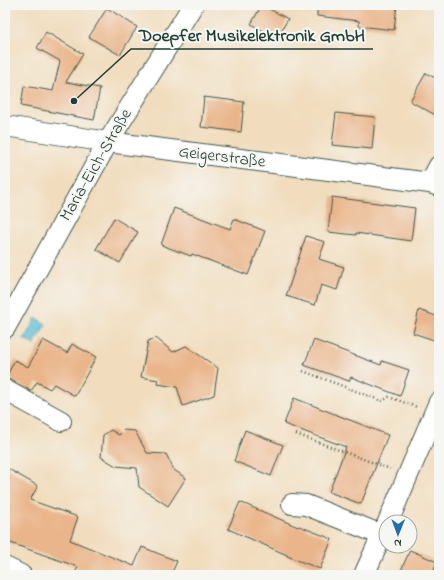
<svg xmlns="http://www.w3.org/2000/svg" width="444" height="580" font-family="'Indie Flower',sans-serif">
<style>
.water{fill:#51bace;stroke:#387c81}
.building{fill:#eab58a}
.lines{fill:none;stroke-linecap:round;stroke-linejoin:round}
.minor-casing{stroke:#3e5549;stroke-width:22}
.path{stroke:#3e5549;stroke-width:2.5;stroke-dasharray:1 3;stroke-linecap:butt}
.minor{stroke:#fff;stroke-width:20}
.labels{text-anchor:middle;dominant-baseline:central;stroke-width:4;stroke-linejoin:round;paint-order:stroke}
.street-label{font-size:17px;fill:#1f3d34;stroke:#f6f6f2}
.leader{fill:none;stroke:#1f3d34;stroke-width:1.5}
.callout-dot{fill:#1f3d34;stroke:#f6f6f2;stroke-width:1.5}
.callout-label{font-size:18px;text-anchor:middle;font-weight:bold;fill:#1f3d34;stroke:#f6f6f2;stroke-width:4;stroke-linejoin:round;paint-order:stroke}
</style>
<rect width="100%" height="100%" fill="#f6f6f2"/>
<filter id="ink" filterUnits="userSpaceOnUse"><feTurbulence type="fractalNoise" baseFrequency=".025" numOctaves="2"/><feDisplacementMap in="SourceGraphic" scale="8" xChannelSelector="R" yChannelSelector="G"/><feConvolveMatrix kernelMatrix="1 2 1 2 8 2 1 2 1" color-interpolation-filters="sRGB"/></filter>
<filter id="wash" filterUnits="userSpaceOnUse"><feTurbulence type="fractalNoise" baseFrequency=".012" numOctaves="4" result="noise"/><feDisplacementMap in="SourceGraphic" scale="16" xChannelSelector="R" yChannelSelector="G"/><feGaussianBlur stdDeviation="0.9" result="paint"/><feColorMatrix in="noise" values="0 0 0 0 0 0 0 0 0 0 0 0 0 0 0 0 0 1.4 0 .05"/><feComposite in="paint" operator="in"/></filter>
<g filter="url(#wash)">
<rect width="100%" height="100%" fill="#f1ddbe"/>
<!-- water -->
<polygon class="water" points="36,318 46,324 34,345 24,339"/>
<g id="blocks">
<!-- building -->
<g class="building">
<polygon points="262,5 288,19 277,38 251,24"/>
<polygon points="317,5 397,5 394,30 359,26 359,21 317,16"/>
<polygon points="107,8 137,27 120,55 89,37"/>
<polygon points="46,32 83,54 66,82 100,88 94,120 21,106 24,86 53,91 60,61 37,48"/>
<polygon points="426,73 439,80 439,117 410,101"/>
<polygon points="204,97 244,102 241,132 201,127"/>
<polygon points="336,113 375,117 372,149 332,145"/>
<polygon points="332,197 415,208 411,241 356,233 356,235 328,232"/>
<polygon points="174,208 230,229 234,219 265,231 248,275 192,254 191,256 161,245"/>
<polygon points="114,218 138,232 120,263 96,249"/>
<polygon points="306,236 325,242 319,259 344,267 337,290 321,285 315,305 286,296"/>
<polygon points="419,310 439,317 439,326 434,340 413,333"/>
<polygon points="156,338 173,352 186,346 218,368 214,395 183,406 177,387 157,384 158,380 141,377 148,341"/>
<polygon points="43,340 67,353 72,344 96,357 75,396 54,384 50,389 37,382 31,391 11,380 5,379 15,360 28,367"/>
<polygon points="314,340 381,365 382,361 409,370 400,396 351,377 349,381 304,365"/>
<polygon points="294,398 388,435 361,504 329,492 346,447 284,424"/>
<polygon points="111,430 119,435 124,430 135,431 147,453 166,454 174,470 186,478 168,506 139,487 137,468 116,466 101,457 103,435"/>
<polygon points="245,430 283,445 271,476 234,461"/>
<polygon points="5,467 38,486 30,500 78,517 70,540 134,566 142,547 177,561 171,575 74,575 78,567 5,541"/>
<polygon points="240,502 298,527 299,526 332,539 320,569 287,556 287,555 228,529"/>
<polygon points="410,550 437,562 432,575 399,575"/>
</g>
</g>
</g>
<g filter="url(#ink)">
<use href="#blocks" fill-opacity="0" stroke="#3e5549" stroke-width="1"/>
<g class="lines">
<defs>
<g id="minor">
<polyline points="5,126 108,142 430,183 439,186"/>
<polyline points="430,183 439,166"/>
<polyline points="5,328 108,142 193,5"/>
<polyline points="5,390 61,421"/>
<polyline points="292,504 306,505 382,535"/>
<polyline points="388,522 439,402"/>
<polyline points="5,567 21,575"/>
<polyline points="364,575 386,526"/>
</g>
</defs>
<!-- minor casing -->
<use href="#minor" class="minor-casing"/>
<!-- path -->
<g class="path">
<polyline points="303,371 382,401 389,397 417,407"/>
<polyline points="296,434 390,469"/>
</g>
<!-- minor -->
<use href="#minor" class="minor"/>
</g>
</g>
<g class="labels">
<!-- street labels -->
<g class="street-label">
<text transform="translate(222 157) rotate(7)">Geigerstraße</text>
<text transform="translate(96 165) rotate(-60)">Maria-Eich-Straße</text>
</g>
</g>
<!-- callouts -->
<path class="leader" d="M74 101L131 49H373"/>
<circle class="callout-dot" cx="74" cy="101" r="4"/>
<g class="callout-label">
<text x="252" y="41">Doepfer Musikelektronik GmbH</text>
</g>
<!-- margin -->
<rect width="444" height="580" fill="none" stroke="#f6f6f2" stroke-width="20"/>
<!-- north arrow -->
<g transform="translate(398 534) rotate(181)"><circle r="19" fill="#f6f6f2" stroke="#a0aca6"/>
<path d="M0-3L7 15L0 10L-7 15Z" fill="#1f6fb2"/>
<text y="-6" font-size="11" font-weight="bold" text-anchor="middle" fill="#1f3d34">N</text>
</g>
</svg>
